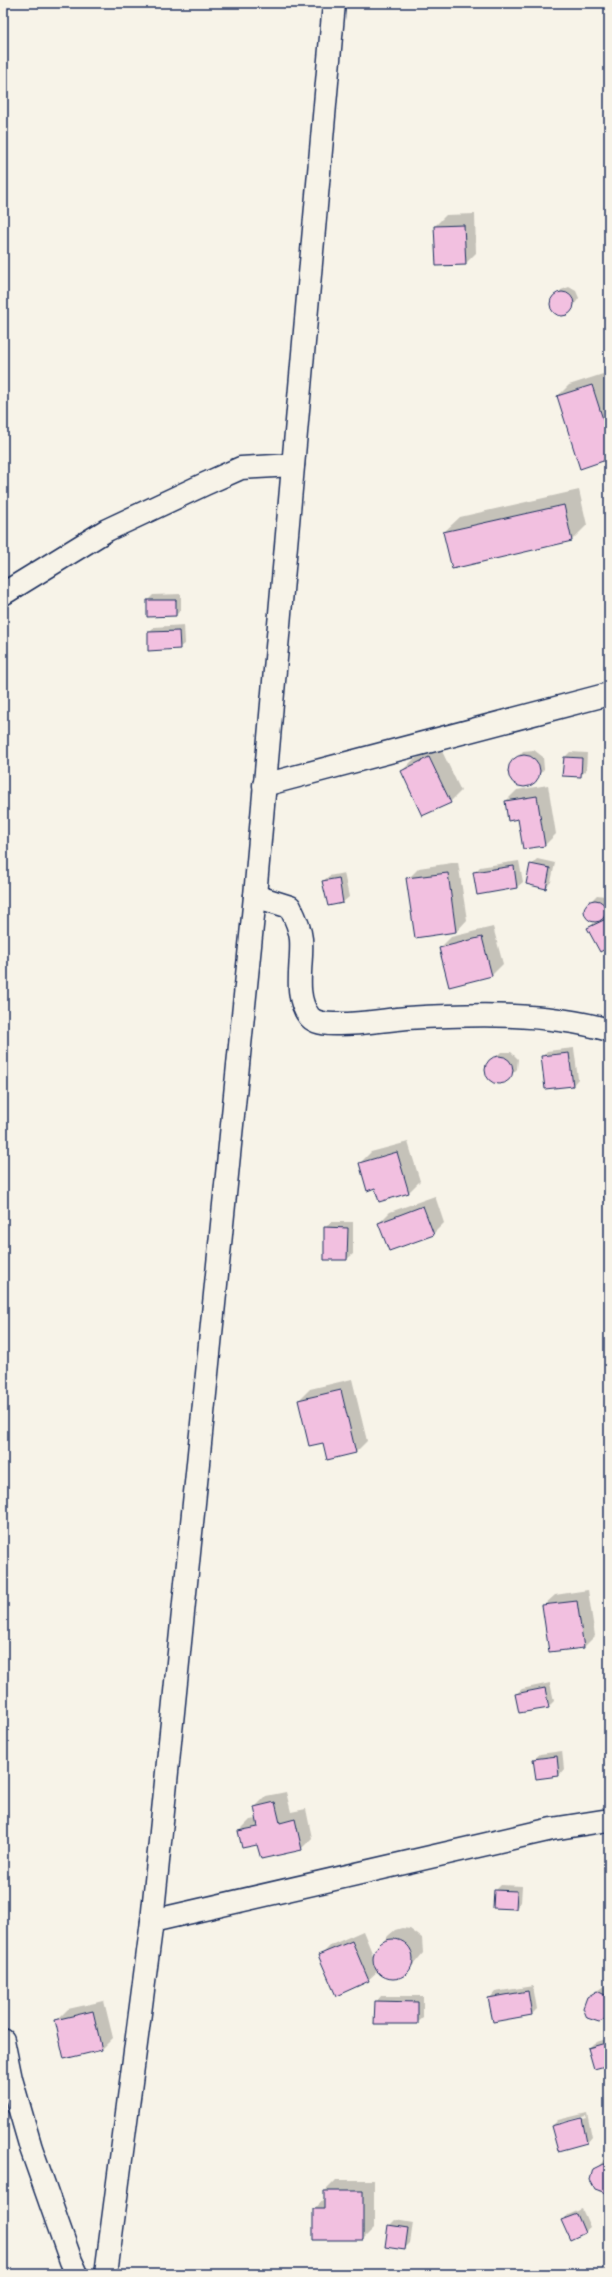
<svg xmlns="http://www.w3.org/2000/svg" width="612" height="2277" font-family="'Playpen Sans',sans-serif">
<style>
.shadow{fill:#0003;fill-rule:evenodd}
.building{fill:#f2c0e0;stroke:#1b2f5e}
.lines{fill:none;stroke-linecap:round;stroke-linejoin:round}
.minor-casing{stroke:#1b2f5e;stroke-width:25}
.minor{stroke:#f7f3e8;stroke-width:22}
</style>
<rect width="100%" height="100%" fill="#f7f3e8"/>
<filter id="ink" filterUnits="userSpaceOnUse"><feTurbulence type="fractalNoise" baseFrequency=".025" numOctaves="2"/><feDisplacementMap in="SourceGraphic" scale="8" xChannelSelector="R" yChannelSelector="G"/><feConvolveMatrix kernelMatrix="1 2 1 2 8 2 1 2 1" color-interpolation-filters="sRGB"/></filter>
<g filter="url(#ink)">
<!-- shadow -->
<g class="shadow">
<polygon points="475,214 476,253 465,264 435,226 446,215"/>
<polygon points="569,287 576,291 579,298 569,312 561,315 554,312 551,304 561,290"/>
<polygon points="603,374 609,393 609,458 558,396 569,385"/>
<polygon points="579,490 587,525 572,540 444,532 460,517"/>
<polygon points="181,594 181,610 176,615 148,600 153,595"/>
<polygon points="184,625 185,643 179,648 149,632 154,627"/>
<polygon points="440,747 461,791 450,802 402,771 413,760"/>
<polygon points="534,750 543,757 544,769 531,784 519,785 511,777 510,766 523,751"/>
<polygon points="570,752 587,753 586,771 580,776 565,757"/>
<polygon points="548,785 556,834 545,845 506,801 517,790"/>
<polygon points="537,859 555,863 551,882 546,887 531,865"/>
<polygon points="519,861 523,882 517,887 478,894 474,873 480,867"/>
<polygon points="458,862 467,920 456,932 408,879 419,868"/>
<polygon points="344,873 349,897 343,902 329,905 323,881 329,876"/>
<polygon points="597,895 605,896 609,900 609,910 599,920 590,920 585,914 586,906"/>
<polygon points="609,915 609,946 600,951 588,928 594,923"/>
<polygon points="493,927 503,964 492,975 440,948 451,937"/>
<polygon points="574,1048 578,1079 573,1085 546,1088 542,1057 547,1051"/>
<polygon points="501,1052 511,1052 518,1059 517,1069 504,1082 494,1082 487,1075 487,1065"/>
<polygon points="408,1142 420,1181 409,1192 380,1200 376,1187 360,1163 371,1152"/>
<polygon points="435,1196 444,1223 433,1234 379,1223 390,1212"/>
<polygon points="331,1222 353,1222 353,1254 347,1259 325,1228"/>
<polygon points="352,1379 367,1441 356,1452 323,1441 299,1400 310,1389"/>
<polygon points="588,1590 595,1636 584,1647 549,1651 543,1606 555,1595"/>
<polygon points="550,1683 554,1701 548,1707 516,1694 522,1689"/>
<polygon points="562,1751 564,1769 559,1775 534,1759 540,1754"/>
<polygon points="286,1792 291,1812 306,1809 312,1838 301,1849 258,1844 239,1831 250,1820 257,1819 255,1807 266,1796"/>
<polygon points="501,1885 522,1886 521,1902 516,1908 495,1891"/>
<polygon points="402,1928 410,1929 422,1938 423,1953 408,1971 395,1979 381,1974 378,1971 368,1980 320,1956 331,1945 363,1931 373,1955 378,1947 389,1935 395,1930"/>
<polygon points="533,1986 537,2009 532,2014 490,1998 495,1992"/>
<polygon points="604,1986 609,1988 609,2017 588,1997"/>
<polygon points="381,1996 423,1996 423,2018 417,2023 376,2002"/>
<polygon points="104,2001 113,2038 102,2049 65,2058 57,2020 68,2009"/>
<polygon points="609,2038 609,2064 589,2048 594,2043"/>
<path d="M587,2113L592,2137L587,2143L552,2126L558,2120ZM586,2116L587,2118L558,2125V2123Z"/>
<polygon points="604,2160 609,2160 609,2191 600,2192 593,2185 592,2174"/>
<polygon points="336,2180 374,2180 374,2228 363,2239 314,2210 325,2198 325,2191"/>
<polygon points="582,2209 590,2227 584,2232 563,2221 568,2215"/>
<polygon points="395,2220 413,2223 410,2243 404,2249 389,2226"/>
</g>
<!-- building -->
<g class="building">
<polygon points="464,225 466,265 436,266 434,226"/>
<circle cx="562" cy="304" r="12"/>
<polygon points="592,385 609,438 609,459 580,469 557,396"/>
<polygon points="564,505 572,541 452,569 443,532"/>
<polygon points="147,600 176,600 176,616 147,617"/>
<polygon points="179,631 180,649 148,651 148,632"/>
<circle cx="524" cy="771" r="16"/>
<polygon points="429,757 451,803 422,816 401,771"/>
<polygon points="564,757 582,758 581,777 562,776"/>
<polygon points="537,796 545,846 523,849 518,819 508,821 505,801"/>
<polygon points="530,864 550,868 546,889 526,884"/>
<polygon points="514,866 517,888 477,895 473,872"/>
<polygon points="448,873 456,932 415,938 406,878"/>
<polygon points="339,878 343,903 328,906 322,881"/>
<circle cx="595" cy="911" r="11"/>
<polygon points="608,918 609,947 600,952 587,928"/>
<polygon points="482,937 492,976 449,987 439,948"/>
<polygon points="569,1053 573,1086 545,1089 541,1056"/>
<circle cx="499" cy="1070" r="14"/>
<polygon points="397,1152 409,1193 379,1202 375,1188 367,1191 359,1163"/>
<polygon points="609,1195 609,1211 604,1196"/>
<polygon points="423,1206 434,1235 389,1251 378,1223"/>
<polygon points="324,1227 348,1228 347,1260 324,1260"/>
<polygon points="341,1390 356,1453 327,1460 323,1443 309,1446 298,1400"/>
<polygon points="577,1601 584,1648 549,1652 542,1605"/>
<polygon points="545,1688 549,1708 519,1713 515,1694"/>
<polygon points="557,1756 559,1776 536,1779 533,1759"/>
<polygon points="275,1802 280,1823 295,1819 302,1850 261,1859 257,1845 242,1848 238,1831 258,1827 254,1807"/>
<polygon points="494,1890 517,1891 516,1909 493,1908"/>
<circle cx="393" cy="1959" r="20"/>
<polygon points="352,1941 369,1981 336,1996 318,1955"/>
<polygon points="528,1991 532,2015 493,2022 488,1998"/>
<polygon points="597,1991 609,1997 609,2018 599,2022 587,2018 583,2008 587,1997"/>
<polygon points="375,2001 418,2002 418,2024 374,2024"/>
<polygon points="93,2011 102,2050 64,2059 55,2020"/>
<polygon points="609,2042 609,2065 594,2069 588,2048"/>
<polygon points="582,2118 587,2143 558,2151 551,2126"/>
<polygon points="603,2164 609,2165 609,2192 606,2193 595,2189 590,2180 593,2169"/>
<polygon points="324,2191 363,2191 363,2240 313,2240 313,2209 324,2209"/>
<polygon points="577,2214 585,2233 570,2240 561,2220"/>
<polygon points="388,2225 408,2228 405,2250 385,2247"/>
</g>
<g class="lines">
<defs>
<g id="minor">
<polyline points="3,594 107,530 205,484 241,468 293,465"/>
<polyline points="264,785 609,694"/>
<path d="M255,896L290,907C295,917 300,928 301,939C303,963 293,995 309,1016C314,1023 327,1024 334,1024C358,1025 383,1020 407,1018C473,1014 545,1012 609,1030"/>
<polyline points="152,1921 552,1829 609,1820"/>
<polyline points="3,2040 11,2079 31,2148 71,2261 77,2274"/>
<polyline points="106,2274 152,1921 255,896 334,3"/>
</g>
</defs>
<!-- minor casing -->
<use href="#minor" class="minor-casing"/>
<!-- minor -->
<use href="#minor" class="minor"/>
</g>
</g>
<!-- margin -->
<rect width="612" height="2277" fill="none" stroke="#f7f3e8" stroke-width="16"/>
<rect x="8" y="8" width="596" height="2261" fill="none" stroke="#1b2f5e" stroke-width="1.5" filter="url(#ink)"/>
</svg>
